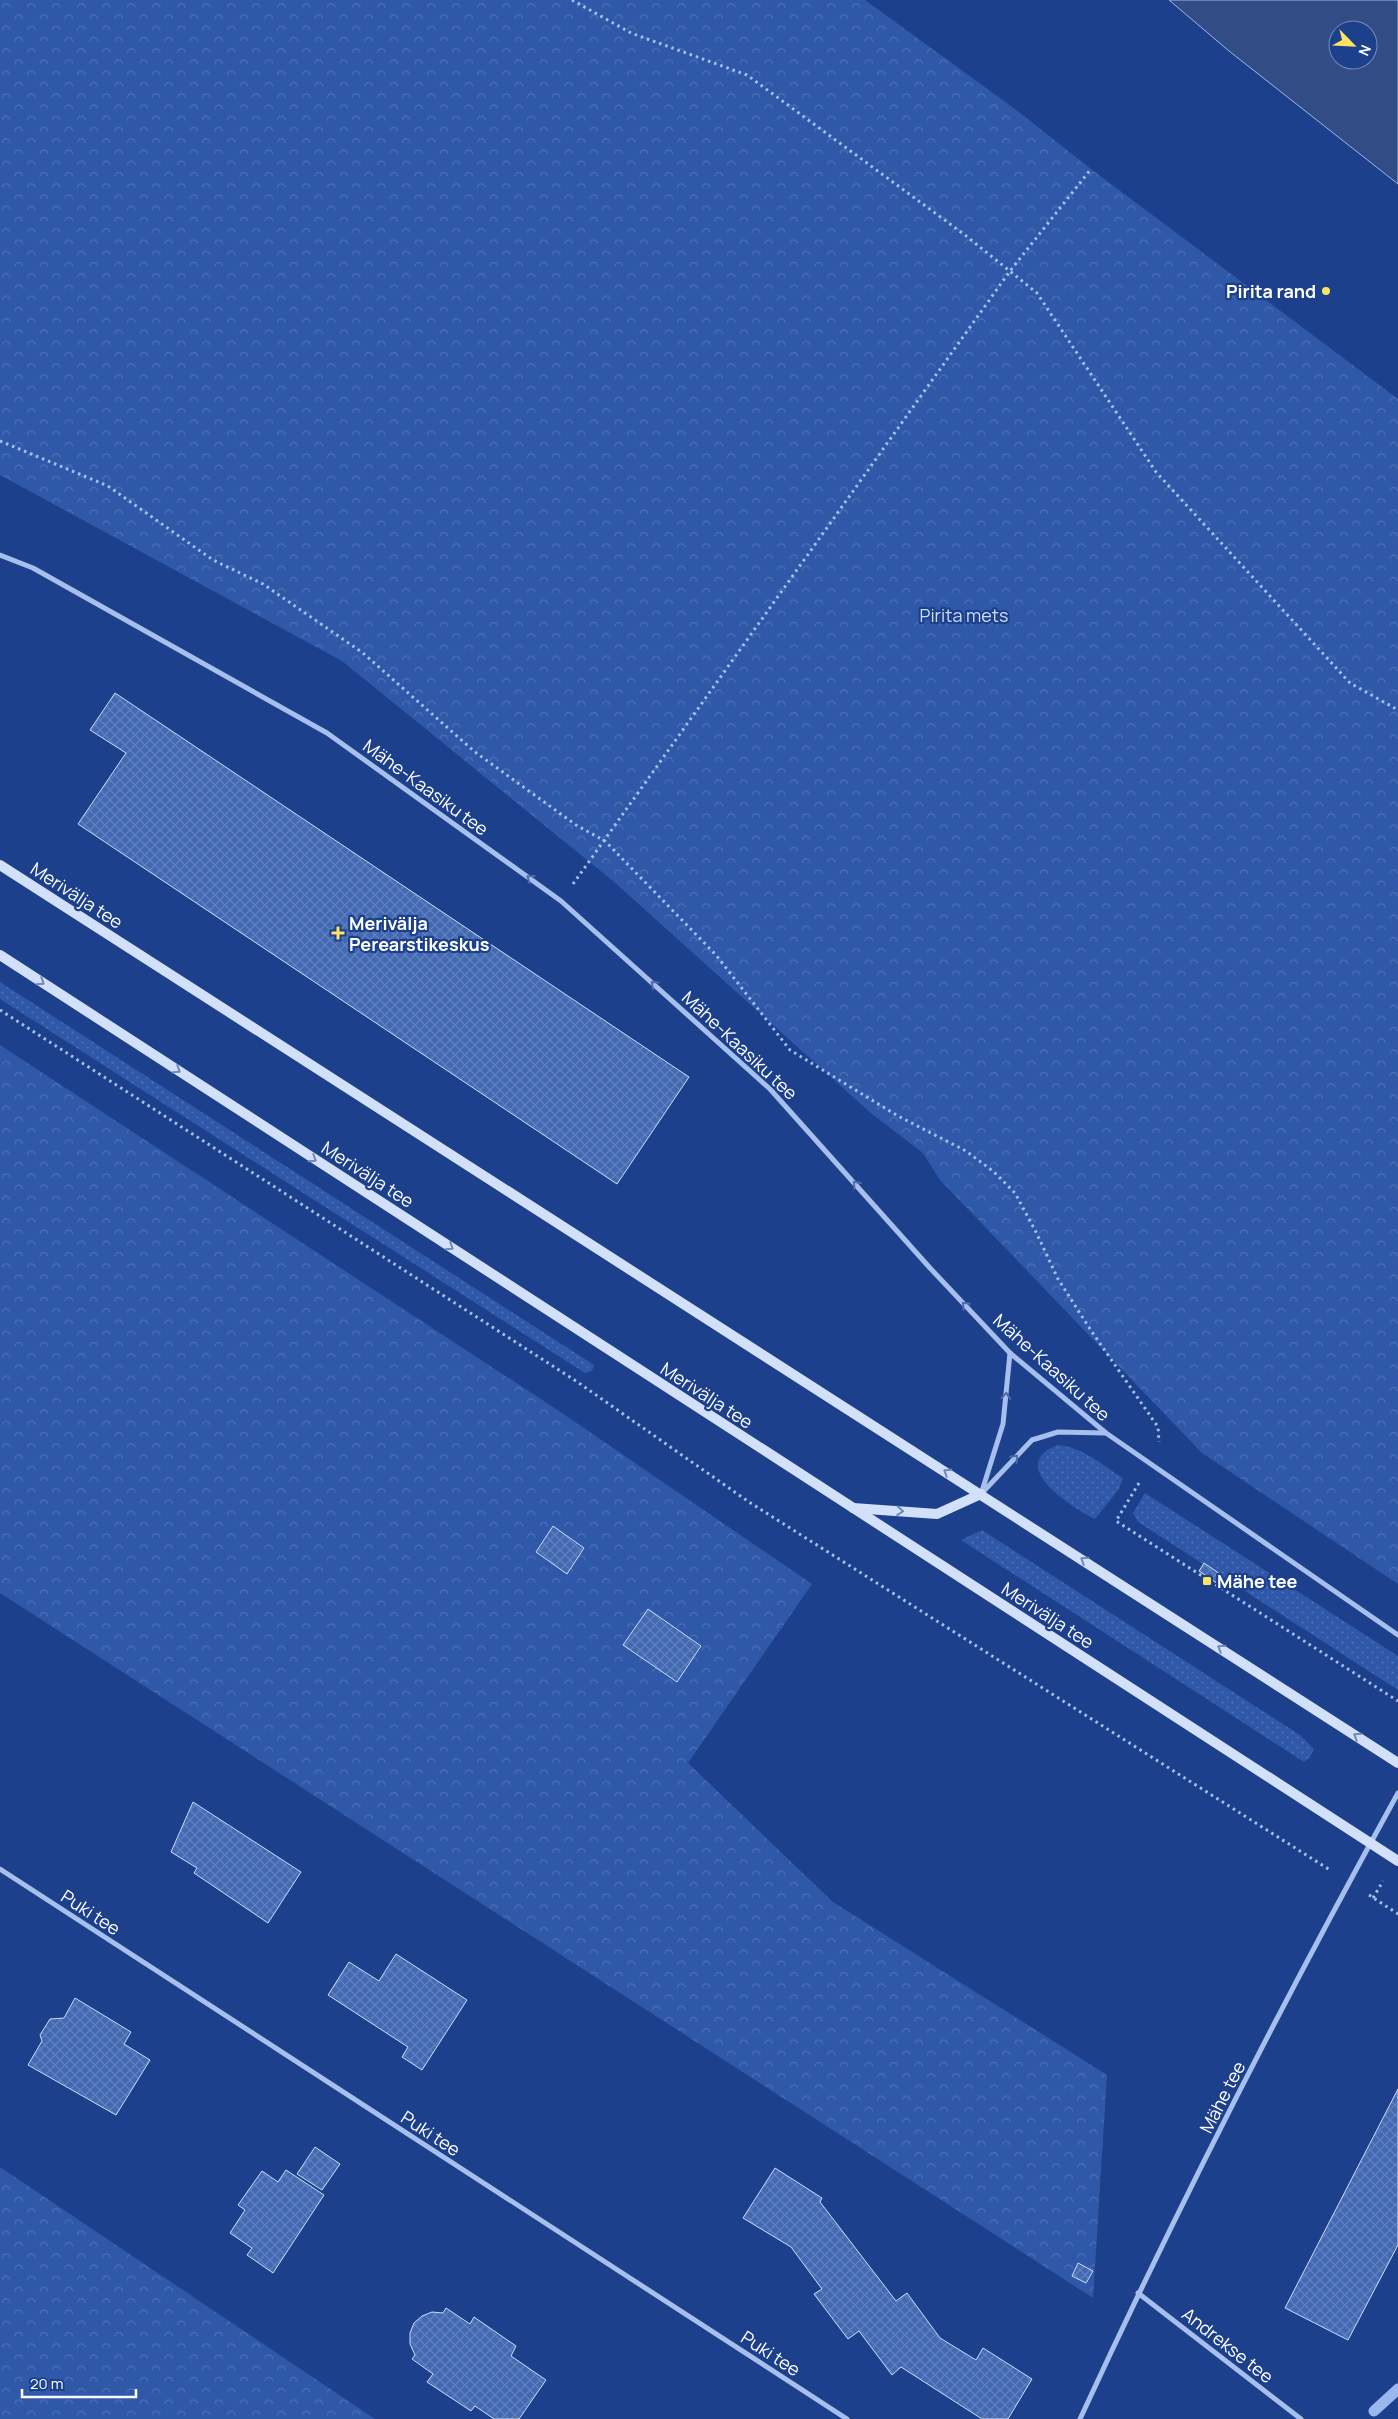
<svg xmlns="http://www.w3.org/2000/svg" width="1398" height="2419" font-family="Manrope,sans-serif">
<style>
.grass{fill:url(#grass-dots)}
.forest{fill:url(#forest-crowns)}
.water{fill:#324d85;stroke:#9ab8ef;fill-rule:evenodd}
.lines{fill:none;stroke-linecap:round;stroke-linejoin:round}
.stream{stroke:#9ab8ef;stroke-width:11}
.building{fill:url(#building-cross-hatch);stroke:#ccdcf9}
.path{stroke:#a7bfed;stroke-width:3;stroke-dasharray:2.5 4;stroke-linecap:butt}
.minor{stroke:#a7bfed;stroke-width:5}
.secondary{stroke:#d3e0f9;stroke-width:10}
.oneway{stroke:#4d6cad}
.oneway2{stroke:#6e88bc}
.poi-dot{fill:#fee264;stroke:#1c408b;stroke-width:2}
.labels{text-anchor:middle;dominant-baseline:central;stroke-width:4.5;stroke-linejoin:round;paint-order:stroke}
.poi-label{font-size:18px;font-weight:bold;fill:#fff;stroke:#1c408b;text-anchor:start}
.park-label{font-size:18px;fill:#ccdcf9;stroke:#1c408b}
.street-label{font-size:18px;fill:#fff;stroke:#1c408b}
</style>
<defs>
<pattern id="grass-dots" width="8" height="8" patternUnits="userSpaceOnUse" patternTransform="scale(1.25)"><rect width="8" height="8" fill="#2f58a9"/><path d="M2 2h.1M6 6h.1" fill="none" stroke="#4e71b6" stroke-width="1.8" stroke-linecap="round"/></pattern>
<pattern id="forest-crowns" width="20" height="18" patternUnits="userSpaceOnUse" patternTransform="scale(1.25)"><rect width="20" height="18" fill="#2f58a9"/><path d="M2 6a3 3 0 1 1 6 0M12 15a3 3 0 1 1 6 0" fill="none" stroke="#4e71b6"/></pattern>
<pattern id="building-cross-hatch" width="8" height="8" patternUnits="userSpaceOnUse" patternTransform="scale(1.25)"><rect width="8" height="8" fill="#4469b3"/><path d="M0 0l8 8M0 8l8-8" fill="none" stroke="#6080be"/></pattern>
</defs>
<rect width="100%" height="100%" fill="#1c408b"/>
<!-- grass -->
<g class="grass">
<polygon points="0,982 594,1365 592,1371 585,1373 0,999"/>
<path d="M1058,1445C1083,1447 1102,1465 1123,1478L1119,1489L1095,1519C1073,1508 1004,1465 1058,1445Z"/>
<polygon points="1145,1493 1398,1656 1398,1690 1138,1522 1133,1513"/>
<polygon points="982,1530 1300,1735 1314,1749 1310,1757 1304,1762 961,1540"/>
</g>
<!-- forest -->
<g class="forest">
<polygon points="0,0 865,0 1015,109 1091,169 1398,399 1398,1584 1202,1453 940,1180 923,1153 872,1114 613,881 342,661 0,475"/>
<polygon points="0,1045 556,1409 812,1584 688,1763 833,1902 1107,2075 1093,2298 0,1593"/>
<polygon points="0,2167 375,2419 0,2419"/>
</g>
<!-- water -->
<path class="water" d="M1169,0H1398V184L1229,51ZM1338,30H1368V60H1338Z"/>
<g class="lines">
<!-- stream -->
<polyline class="stream" points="1374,2411 1398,2389"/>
</g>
<!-- building -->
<g class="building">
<polygon points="115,693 689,1077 617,1184 78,824 126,753 90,730"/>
<polygon points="553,1526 584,1548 567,1574 536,1552"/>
<polygon points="1204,1563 1223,1576 1218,1584 1199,1571"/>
<polygon points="648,1609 701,1646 677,1682 623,1645"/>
<polygon points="193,1802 301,1872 268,1923 194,1873 197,1868 171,1852"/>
<polygon points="396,1954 467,2000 422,2070 402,2057 408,2047 328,1995 349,1962 379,1981"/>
<polygon points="75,1998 131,2032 124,2044 150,2060 116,2115 28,2065 42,2041 40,2035 50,2019 64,2018"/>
<polygon points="1398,2089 1398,2245 1348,2340 1285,2308"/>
<polygon points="315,2147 340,2164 322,2190 297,2174"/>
<polygon points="775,2168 822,2198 820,2202 896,2301 907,2293 940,2338 976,2360 983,2348 1032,2379 1008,2419 982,2419 901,2367 892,2375 859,2331 848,2339 814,2294 822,2289 791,2247 743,2218"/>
<polygon points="286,2170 324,2195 273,2273 247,2255 252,2248 230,2233 245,2210 238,2205 262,2171 278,2182"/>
<polygon points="1078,2263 1093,2271 1086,2283 1072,2276"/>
<polygon points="446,2308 470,2324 474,2317 516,2346 511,2356 546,2380 519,2419 494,2419 475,2406 471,2411 427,2382 433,2374 412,2359 415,2355 410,2344 410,2333 414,2323 422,2316 432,2312 443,2313"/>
</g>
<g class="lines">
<!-- path -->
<g class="path">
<polyline points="572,0 631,33 747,75 965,235 1037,293 1156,472 1350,683 1398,710"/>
<polyline points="0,441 108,486 213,560 263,584 363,653 475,752 576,825 605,841 716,955 790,1050 898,1116 966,1151 994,1172 1015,1193 1036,1232 1058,1279 1092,1332 1158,1427 1159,1442"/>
<polyline points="573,884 1010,271 1091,169"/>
<polyline points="0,1010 576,1381 749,1502 1330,1870"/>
<polyline points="1139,1483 1116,1521 1398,1701"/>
<polyline points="1369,1895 1398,1914"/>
<polyline points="1373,1898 1383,1881"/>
</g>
<!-- minor -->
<g class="minor">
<polyline points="0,555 33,568 327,733 561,901 770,1089 930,1268 1010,1353 1106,1433 1398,1635"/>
<polyline points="982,1491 1003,1424 1010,1353"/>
<polyline points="981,1494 1032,1440 1058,1432 1105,1433"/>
<polyline points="0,1869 847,2419"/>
<polyline points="1138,2293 1301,2419"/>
<path d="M1080,2419C1178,2206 1285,1998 1398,1793"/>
</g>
<!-- secondary -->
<g class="secondary">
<polyline points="0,865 1398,1763"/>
<polyline points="0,955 1398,1861"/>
<polyline points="853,1508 937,1514 981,1494"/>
</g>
</g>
<!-- one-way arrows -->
<defs><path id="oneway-chevron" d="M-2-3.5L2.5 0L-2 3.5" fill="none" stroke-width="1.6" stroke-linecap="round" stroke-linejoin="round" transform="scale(1.25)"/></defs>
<g class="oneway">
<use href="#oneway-chevron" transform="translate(530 878) rotate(-144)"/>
<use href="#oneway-chevron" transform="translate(654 984) rotate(-138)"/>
<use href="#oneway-chevron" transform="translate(856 1184) rotate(-132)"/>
<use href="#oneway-chevron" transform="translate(965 1305) rotate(-133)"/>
<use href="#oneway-chevron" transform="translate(1006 1396) rotate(-85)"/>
<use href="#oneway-chevron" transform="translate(1015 1458) rotate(-47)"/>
</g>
<g class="oneway2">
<use href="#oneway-chevron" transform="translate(41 982) rotate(33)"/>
<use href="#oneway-chevron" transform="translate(177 1070) rotate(33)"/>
<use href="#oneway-chevron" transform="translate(313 1159) rotate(33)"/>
<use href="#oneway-chevron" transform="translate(450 1247) rotate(33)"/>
<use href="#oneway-chevron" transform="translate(947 1472) rotate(-147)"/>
<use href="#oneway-chevron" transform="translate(900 1511) rotate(4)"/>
<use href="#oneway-chevron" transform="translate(1084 1560) rotate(-147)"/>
<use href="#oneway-chevron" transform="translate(1221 1648) rotate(-147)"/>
<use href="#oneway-chevron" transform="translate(1357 1736) rotate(-147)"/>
</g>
<!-- markers -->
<g class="poi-dot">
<circle cx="1326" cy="291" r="5"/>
<path d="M335.5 925.5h5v5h5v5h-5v5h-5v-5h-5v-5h5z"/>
<rect x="1202" y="1576" width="10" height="10" rx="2.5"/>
</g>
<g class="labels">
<!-- poi labels -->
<g class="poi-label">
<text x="1316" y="291" text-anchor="end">Pirita rand</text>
<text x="349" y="923">Merivälja<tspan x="349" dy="21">Perearstikeskus</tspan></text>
<text x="1217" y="1581">Mähe tee</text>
</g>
<!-- park labels -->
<g class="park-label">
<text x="964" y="615">Pirita mets</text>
</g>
<!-- street labels -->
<g class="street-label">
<text transform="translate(426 787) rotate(36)">Mähe-Kaasiku tee</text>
<text transform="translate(77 895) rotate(33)">Merivälja tee</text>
<text transform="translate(740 1045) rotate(43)">Mähe-Kaasiku tee</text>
<text transform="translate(368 1174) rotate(33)">Merivälja tee</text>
<text transform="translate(1052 1367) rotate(42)">Mähe-Kaasiku tee</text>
<text transform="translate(707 1395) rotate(33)">Merivälja tee</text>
<text transform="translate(1048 1615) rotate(33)">Merivälja tee</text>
<text transform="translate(91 1912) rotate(33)">Puki tee</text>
<text transform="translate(1222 2097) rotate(-63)">Mähe tee</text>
<text transform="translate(431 2133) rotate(33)">Puki tee</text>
<text transform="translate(1228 2345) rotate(38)">Andrekse tee</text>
<text transform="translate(771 2353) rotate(33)">Puki tee</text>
</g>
</g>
<!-- north arrow -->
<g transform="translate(1353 45) rotate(114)"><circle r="24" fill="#1c408b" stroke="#778cb9"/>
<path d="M0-4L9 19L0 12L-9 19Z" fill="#fee264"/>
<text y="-8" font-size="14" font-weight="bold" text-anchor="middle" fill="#ffffff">N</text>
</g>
<!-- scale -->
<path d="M22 2389v8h114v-8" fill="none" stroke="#ffffff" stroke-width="2.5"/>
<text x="30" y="2389" font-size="15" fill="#ffffff" stroke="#1c408b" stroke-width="4" paint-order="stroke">20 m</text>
</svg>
